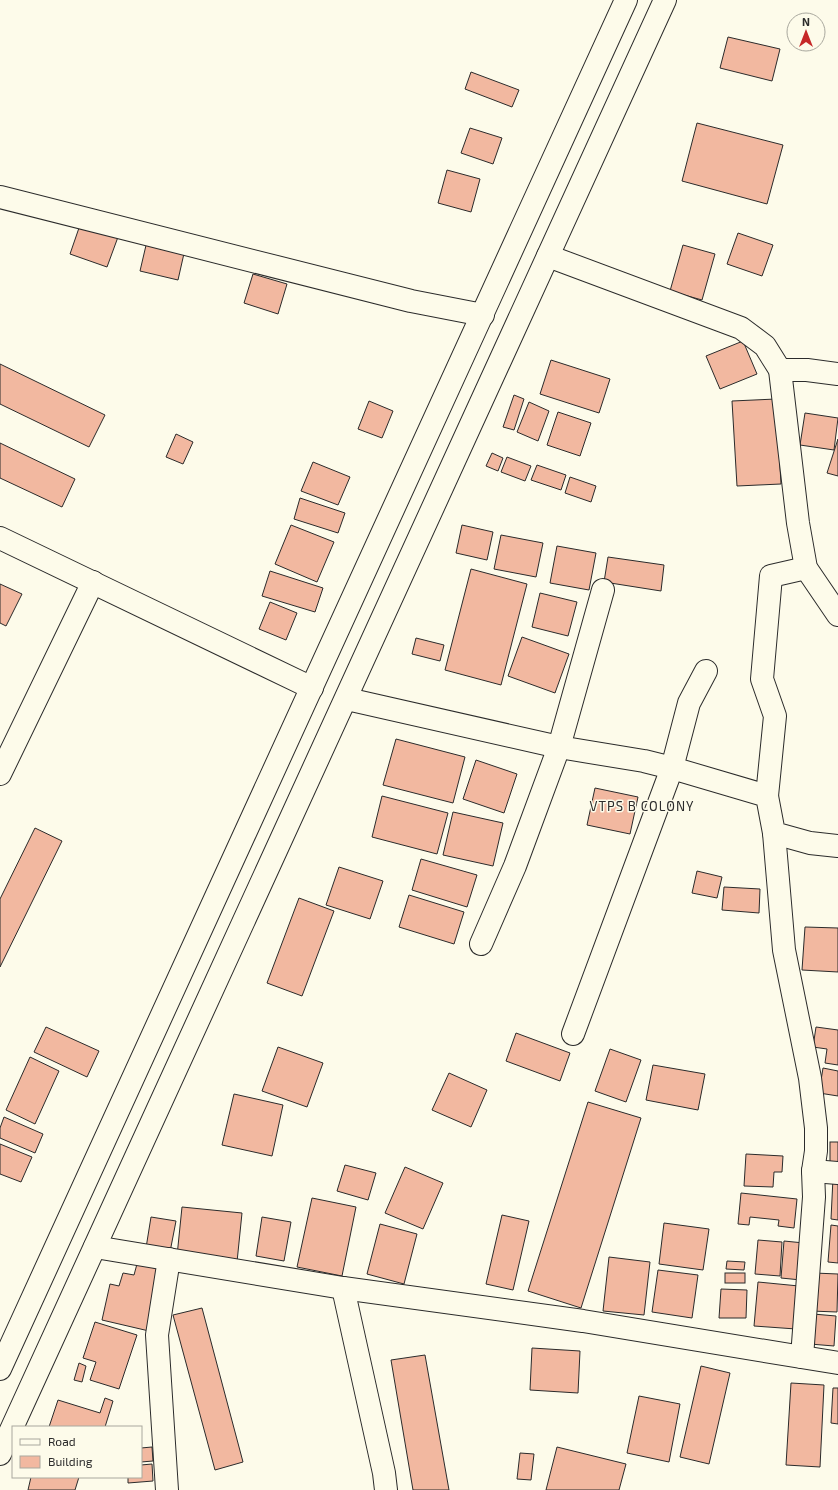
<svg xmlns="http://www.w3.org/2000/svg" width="838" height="1490" font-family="'Exo 2',sans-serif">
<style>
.building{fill:#f2b8a0;stroke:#2b2b2b}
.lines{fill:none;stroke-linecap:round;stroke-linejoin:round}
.street-casing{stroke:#2b2b2b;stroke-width:24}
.secondary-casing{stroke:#2b2b2b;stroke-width:24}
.highway-casing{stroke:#2b2b2b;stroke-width:24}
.street{stroke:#fdfbea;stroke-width:22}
.secondary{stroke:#fdfbea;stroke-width:22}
.highway{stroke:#fdfbea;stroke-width:22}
.labels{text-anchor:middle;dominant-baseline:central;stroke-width:3;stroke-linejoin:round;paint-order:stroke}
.neighbourhood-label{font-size:13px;letter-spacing:1px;fill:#2b2b2b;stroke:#fdfbea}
</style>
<rect width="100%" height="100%" fill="#fdfbea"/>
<!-- building -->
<g class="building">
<polygon points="728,37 780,49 772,81 720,68"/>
<polygon points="471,72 519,90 512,107 465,89"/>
<polygon points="697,123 783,145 767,204 682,181"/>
<polygon points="470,128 502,138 493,164 461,153"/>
<polygon points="447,170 480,179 471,212 438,203"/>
<polygon points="80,225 118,237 107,267 70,254"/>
<polygon points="738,233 773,245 762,276 727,264"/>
<polygon points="147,241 185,249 178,280 140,271"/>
<polygon points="683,245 715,254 702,300 670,291"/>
<polygon points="253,274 287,284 278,314 244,303"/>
<polygon points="743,341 757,374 720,389 706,356"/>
<polygon points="551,360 610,379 599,413 540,394"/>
<polygon points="0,364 105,415 89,447 0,404"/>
<polygon points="514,395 524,399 514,430 503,427"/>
<polygon points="776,399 781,484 737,486 732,401"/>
<polygon points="369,401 393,411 382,438 358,429"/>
<polygon points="529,402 549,411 538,441 517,432"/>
<polygon points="558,412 591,423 580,456 547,445"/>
<polygon points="805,413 838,418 834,450 800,445"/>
<polygon points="176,434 193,442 183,464 166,457"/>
<polygon points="838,439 838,476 827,473"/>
<polygon points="0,443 75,479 62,507 0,478"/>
<polygon points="492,453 503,458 498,471 486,466"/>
<polygon points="507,457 531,466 525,481 501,472"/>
<polygon points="313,462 350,477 338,505 301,491"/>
<polygon points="537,465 566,475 561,490 531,480"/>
<polygon points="570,477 596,486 591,502 565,493"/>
<polygon points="300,498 345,513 338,533 294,519"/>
<polygon points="291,525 334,542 317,582 275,564"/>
<polygon points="462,525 493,532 487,560 456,553"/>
<polygon points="501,535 543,543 536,577 494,569"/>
<polygon points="557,546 596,553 589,590 550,583"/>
<polygon points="608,557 664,565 661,591 604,582"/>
<polygon points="471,569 527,584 501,685 445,670"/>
<polygon points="270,571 323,588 315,612 262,596"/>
<polygon points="0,584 22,594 6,626 0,623"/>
<polygon points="540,593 577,602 568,636 532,627"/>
<polygon points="270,602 297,613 286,640 259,629"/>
<polygon points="522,637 569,654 555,693 508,676"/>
<polygon points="416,638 444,645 440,661 412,654"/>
<polygon points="396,739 465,757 453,803 383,785"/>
<polygon points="476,760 517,774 504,813 463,799"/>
<polygon points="595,788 638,797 630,834 587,825"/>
<polygon points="382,796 448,813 437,854 372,837"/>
<polygon points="453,812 503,823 493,866 443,855"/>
<polygon points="35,828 62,841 0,967 0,899"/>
<polygon points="421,859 477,875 467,907 412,890"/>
<polygon points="339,867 383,881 370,919 326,905"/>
<polygon points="697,871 722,877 717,898 692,893"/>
<polygon points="724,887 760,889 759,913 722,910"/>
<polygon points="409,895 464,912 454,944 399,927"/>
<polygon points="299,898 334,911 302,996 267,983"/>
<polygon points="805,927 838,928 838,972 802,970"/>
<polygon points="46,1027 99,1051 87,1077 34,1052"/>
<polygon points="816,1027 838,1030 838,1065 825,1063 827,1049 813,1047"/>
<polygon points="516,1033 570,1053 560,1081 506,1061"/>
<polygon points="278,1047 323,1063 307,1107 262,1091"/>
<polygon points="610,1049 641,1060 626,1102 595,1091"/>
<polygon points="30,1057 59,1071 35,1124 6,1110"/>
<polygon points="653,1065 705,1074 698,1110 646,1100"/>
<polygon points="823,1068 838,1071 838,1096 819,1093"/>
<polygon points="449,1073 487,1090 471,1127 432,1110"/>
<polygon points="234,1094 283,1105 272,1156 222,1145"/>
<polygon points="588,1102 641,1118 581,1308 528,1291"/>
<polygon points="4,1117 43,1134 35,1153 0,1138 0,1128"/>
<rect x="830" y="1142" width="8" height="20"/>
<polygon points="0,1144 32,1157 21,1182 0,1174"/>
<polygon points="746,1154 783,1156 782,1172 774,1172 773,1187 744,1186"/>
<polygon points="345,1165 376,1173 368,1200 337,1191"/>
<polygon points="405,1167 443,1183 423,1229 385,1213"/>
<polygon points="833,1178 838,1178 838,1220 831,1219"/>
<polygon points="741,1193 797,1199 794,1228 778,1226 779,1220 750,1217 749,1225 738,1224"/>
<polygon points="312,1198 356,1207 342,1276 297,1267"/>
<polygon points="182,1207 242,1213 237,1262 177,1256"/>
<polygon points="502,1215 529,1221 513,1290 486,1284"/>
<polygon points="151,1217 176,1221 170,1252 146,1248"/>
<polygon points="262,1217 291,1222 284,1261 256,1256"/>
<polygon points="664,1223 709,1229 703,1270 659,1264"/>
<polygon points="380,1224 417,1234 404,1284 367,1274"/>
<polygon points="831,1225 838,1226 838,1263 828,1262"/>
<polygon points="758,1240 782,1242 780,1276 755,1274"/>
<polygon points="784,1241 804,1243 801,1280 781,1278"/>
<polygon points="609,1257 650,1262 644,1315 603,1311"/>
<polygon points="727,1261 745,1262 744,1270 726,1269"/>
<polygon points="137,1264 163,1270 149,1331 102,1320 110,1284 119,1286 123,1273 134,1275"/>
<polygon points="658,1270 698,1275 692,1318 652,1312"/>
<rect x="725" y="1273" width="20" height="10"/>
<polygon points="814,1273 838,1274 837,1312 811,1311"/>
<polygon points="758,1282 799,1286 796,1329 754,1326"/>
<polygon points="721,1289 747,1290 746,1318 719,1318"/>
<polygon points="202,1308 243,1462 215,1470 173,1315"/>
<polygon points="813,1314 836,1316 834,1346 810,1344"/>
<polygon points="95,1322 137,1335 119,1389 90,1380 96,1362 83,1358"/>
<polygon points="532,1348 580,1351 578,1393 530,1390"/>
<polygon points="425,1355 449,1490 413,1490 391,1360"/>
<polygon points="79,1363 86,1366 82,1382 74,1380"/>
<polygon points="701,1366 730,1373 709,1464 680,1457"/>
<polygon points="791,1383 824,1385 820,1467 786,1465"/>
<polygon points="833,1388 838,1388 838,1424 831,1423"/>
<polygon points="639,1396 680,1404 669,1462 627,1453"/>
<polygon points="105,1398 113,1401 105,1427 49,1427 58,1400 100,1413"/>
<polygon points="152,1447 153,1461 141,1462 141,1448"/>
<polygon points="557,1447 626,1464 619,1490 546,1490"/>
<polygon points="520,1453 534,1454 531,1480 517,1479"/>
<polygon points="152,1464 153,1481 128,1483 128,1477 141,1477 141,1465"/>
<polygon points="31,1477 79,1477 75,1490 28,1490"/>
</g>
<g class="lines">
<defs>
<g id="street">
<polyline points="0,197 411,301 483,315"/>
<polyline points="780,370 807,370 838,374"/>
<polyline points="0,538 312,688"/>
<polyline points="0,774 93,582"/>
<polyline points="767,796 775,716 762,679 771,576 806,568"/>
<polyline points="774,833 784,950 810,1078 816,1128 816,1151 813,1171 814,1197 802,1357"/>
<polyline points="481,944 515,866 559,747 603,590"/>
<polyline points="573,1034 672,768 689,703 706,671"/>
<polyline points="813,1171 838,1173"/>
<polyline points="95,1247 343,1288 583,1321 838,1363"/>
<polyline points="343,1288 384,1473 386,1490"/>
<polyline points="167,1490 157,1335 169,1259"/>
</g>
<g id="secondary">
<polyline points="548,256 741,328 765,346 780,370 798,523 806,568 838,615"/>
<polyline points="347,699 559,747 644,761 672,768 767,796 774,833 810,843 838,846"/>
</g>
<g id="highway">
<polyline points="0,1369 626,0"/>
<polyline points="0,1454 665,0"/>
</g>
</defs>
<!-- street casing -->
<use href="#street" class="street-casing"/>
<!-- secondary casing -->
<use href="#secondary" class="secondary-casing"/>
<!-- highway casing -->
<use href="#highway" class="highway-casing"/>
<!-- street -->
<use href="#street" class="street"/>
<!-- secondary -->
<use href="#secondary" class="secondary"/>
<!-- highway -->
<use href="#highway" class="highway"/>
</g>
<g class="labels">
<!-- neighbourhood labels -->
<g class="neighbourhood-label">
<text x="642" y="806">VTPS B COLONY</text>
</g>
</g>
<!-- legend -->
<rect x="12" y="1426" width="130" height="52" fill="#fdfbea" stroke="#a9a89e"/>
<rect x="20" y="1439" width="20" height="6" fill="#fdfbea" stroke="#a9a89e"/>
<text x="48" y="1446" font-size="12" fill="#2b2b2b">Road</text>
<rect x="20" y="1456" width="20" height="12" fill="#f2b8a0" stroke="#a9a89e"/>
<text x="48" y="1466" font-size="12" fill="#2b2b2b">Building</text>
<!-- north arrow -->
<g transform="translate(806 32)"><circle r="19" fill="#fdfbea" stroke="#a9a89e"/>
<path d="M0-3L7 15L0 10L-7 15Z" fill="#c62828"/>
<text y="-6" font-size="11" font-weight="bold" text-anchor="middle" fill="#2b2b2b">N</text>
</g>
</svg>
